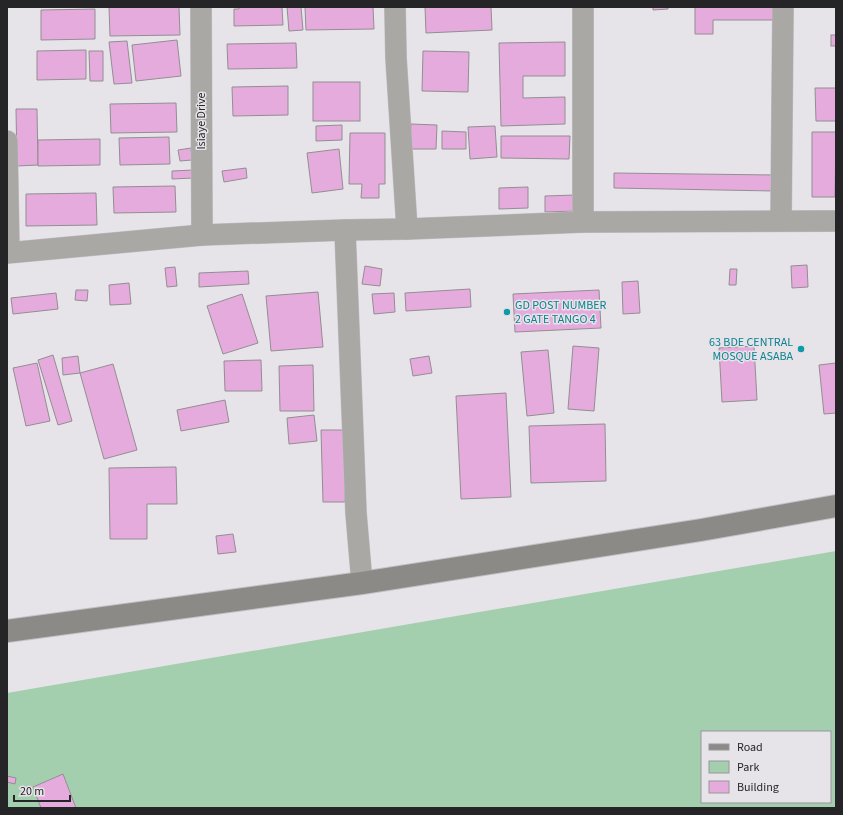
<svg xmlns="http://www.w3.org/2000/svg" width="843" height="815" font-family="'Source Sans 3',sans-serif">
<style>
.green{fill:#a3cfaf;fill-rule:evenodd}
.building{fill:#e6abdd;stroke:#938e93}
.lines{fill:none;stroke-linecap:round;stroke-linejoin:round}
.street-casing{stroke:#c3c1c6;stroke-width:22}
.secondary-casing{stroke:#c3c1c6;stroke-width:24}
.street{stroke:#a9a8a5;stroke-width:21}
.secondary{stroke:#8c8a86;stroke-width:22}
.culture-dot{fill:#0f9aa8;stroke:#e6e3e9;stroke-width:1.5}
.labels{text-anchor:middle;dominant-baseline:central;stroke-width:3;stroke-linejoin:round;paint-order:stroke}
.street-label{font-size:12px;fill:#252426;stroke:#e6e3e9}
.culture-label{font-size:12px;fill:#0d838f;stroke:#e6e3e9;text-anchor:start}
</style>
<rect width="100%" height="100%" fill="#e6e3e9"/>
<!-- green -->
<path class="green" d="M836,551V808H7V693ZM702,732H830V802H702Z"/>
<!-- building -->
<g class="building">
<polygon points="109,7 179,7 180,35 110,36"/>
<polygon points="239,7 282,7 283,25 234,26 234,9 239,9"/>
<polygon points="287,7 301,7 303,30 289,31"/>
<polygon points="305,7 373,7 374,29 306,30"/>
<polygon points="425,7 491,7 492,30 426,33"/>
<polygon points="653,7 668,7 668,9 653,10"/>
<polygon points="695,7 776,7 776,20 713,20 713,34 695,34"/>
<polygon points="95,9 95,39 41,40 41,10"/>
<rect x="831" y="35" width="5" height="11"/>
<polygon points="177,40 181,76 136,81 132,45"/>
<polygon points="127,41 132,83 114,84 109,42"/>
<polygon points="565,42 565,76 523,76 523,98 565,97 565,124 501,126 499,43"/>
<polygon points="296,43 297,68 228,69 227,44"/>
<polygon points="86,50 86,79 37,80 37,51"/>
<polygon points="89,51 103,51 103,81 90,81"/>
<polygon points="423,51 469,52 468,92 422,91"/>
<rect x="313" y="82" width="47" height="39"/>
<polygon points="288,86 288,115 233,116 232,87"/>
<polygon points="815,88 836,88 836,121 816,121"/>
<polygon points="176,103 177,132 111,133 110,104"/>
<polygon points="16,109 37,109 38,165 17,166"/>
<polygon points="411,124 437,125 436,149 410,149"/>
<polygon points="342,125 342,140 316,141 316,126"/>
<polygon points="495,126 497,157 470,159 468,127"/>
<polygon points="442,131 466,132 466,149 442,149"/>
<polygon points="812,132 836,132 835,197 812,197"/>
<polygon points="350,133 385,133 385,184 379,184 379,198 361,198 362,184 349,184"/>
<polygon points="501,136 570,136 569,159 501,158"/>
<polygon points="169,137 170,164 120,165 119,138"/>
<polygon points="100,139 100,165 38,166 38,140"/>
<polygon points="191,148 192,160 180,161 178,150"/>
<polygon points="339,149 343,189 312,193 307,153"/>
<polygon points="246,168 247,178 224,182 222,171"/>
<polygon points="193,170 193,178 172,179 172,171"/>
<polygon points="614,173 774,175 774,191 614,188"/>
<polygon points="175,186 176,212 114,213 113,187"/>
<polygon points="528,187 528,208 499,209 499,188"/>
<polygon points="96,193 97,225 26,226 26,194"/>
<polygon points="576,195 577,211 545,212 545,196"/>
<polygon points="807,265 808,287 792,288 791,266"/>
<polygon points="365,266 382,269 380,286 362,284"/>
<polygon points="175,267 177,286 167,287 165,268"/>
<polygon points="730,269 737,269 736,285 729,285"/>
<polygon points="248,271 249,284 199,287 199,273"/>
<polygon points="638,281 640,313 623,314 622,282"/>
<polygon points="129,283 131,304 110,305 109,285"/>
<polygon points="470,289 471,307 406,311 405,293"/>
<polygon points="76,290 88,290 87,301 75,300"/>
<polygon points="599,290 601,328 515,332 513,294"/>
<polygon points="318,292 323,347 271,351 266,296"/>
<polygon points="56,293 58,309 13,314 11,298"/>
<polygon points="394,293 395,312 374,314 372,294"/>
<polygon points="242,294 258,343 223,354 207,306"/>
<polygon points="573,346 599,348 594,411 568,409"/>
<polygon points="754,346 757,400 722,402 719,348"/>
<polygon points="548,350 554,413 527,416 521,352"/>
<polygon points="53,355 72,421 58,425 38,360"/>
<polygon points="78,356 80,373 63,375 62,358"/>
<polygon points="429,356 432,373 413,376 410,359"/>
<polygon points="261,360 262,391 225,391 224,361"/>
<polygon points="37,363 50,421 26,426 13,368"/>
<polygon points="836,363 836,413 824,414 819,365"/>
<polygon points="113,364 137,450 104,459 80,373"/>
<polygon points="313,365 314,411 280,411 279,366"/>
<polygon points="506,393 511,497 461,499 456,396"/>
<polygon points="225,400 229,422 181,431 177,410"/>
<polygon points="314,415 317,441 289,444 287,418"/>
<polygon points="605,424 606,481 531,483 529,426"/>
<polygon points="321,430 344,430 345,502 323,502"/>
<polygon points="176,467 177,504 147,504 147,539 110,539 109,468"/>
<polygon points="233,534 236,552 218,554 216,536"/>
<polygon points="63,774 76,808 41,808 33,787"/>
<polygon points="7,776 16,778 15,784 7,782"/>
</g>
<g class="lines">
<defs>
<g id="street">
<polyline points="201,7 202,235"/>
<polyline points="395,7 396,58 407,229"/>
<polyline points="7,141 9,252"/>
<polyline points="781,221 783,7"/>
<polyline points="583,222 583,7"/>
<polyline points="345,230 356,513 362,583"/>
<polyline points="7,253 202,235 345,230 407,229 583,222 836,221"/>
</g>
<polyline id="secondary" points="7,631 362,583 701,530 836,506"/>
</defs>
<!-- street casing -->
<use href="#street" class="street-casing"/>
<!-- secondary casing -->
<use href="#secondary" class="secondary-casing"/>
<!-- street -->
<use href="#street" class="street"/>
<!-- secondary -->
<use href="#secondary" class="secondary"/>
</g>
<!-- markers -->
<g class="culture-dot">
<circle cx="507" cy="312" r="4"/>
<circle cx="801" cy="349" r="4"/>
</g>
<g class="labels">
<!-- street labels -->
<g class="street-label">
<text transform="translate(201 121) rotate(-90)">Isiaye Drive</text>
</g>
<!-- culture labels -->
<g class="culture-label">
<text x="515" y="305">GD POST NUMBER<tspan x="515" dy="14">2 GATE TANGO 4</tspan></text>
<text x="793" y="342" text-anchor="end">63 BDE CENTRAL<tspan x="793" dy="14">MOSQUE ASABA</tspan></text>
</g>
</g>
<!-- border -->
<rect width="843" height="815" fill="none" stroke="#252426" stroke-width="16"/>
<!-- legend -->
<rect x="701" y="731" width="130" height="72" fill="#e6e3e9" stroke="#99979b"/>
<rect x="709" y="744" width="20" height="6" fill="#8c8a86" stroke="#99979b"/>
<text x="737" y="751" font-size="12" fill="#252426">Road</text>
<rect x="709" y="761" width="20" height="12" fill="#a3cfaf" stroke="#99979b"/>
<text x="737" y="771" font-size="12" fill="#252426">Park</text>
<rect x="709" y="781" width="20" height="12" fill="#e6abdd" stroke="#99979b"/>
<text x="737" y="791" font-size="12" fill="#252426">Building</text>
<!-- scale -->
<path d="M14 795v6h56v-6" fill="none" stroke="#252426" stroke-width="2"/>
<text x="20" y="795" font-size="12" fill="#252426" stroke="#e6e3e9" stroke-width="3" paint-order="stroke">20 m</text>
</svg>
